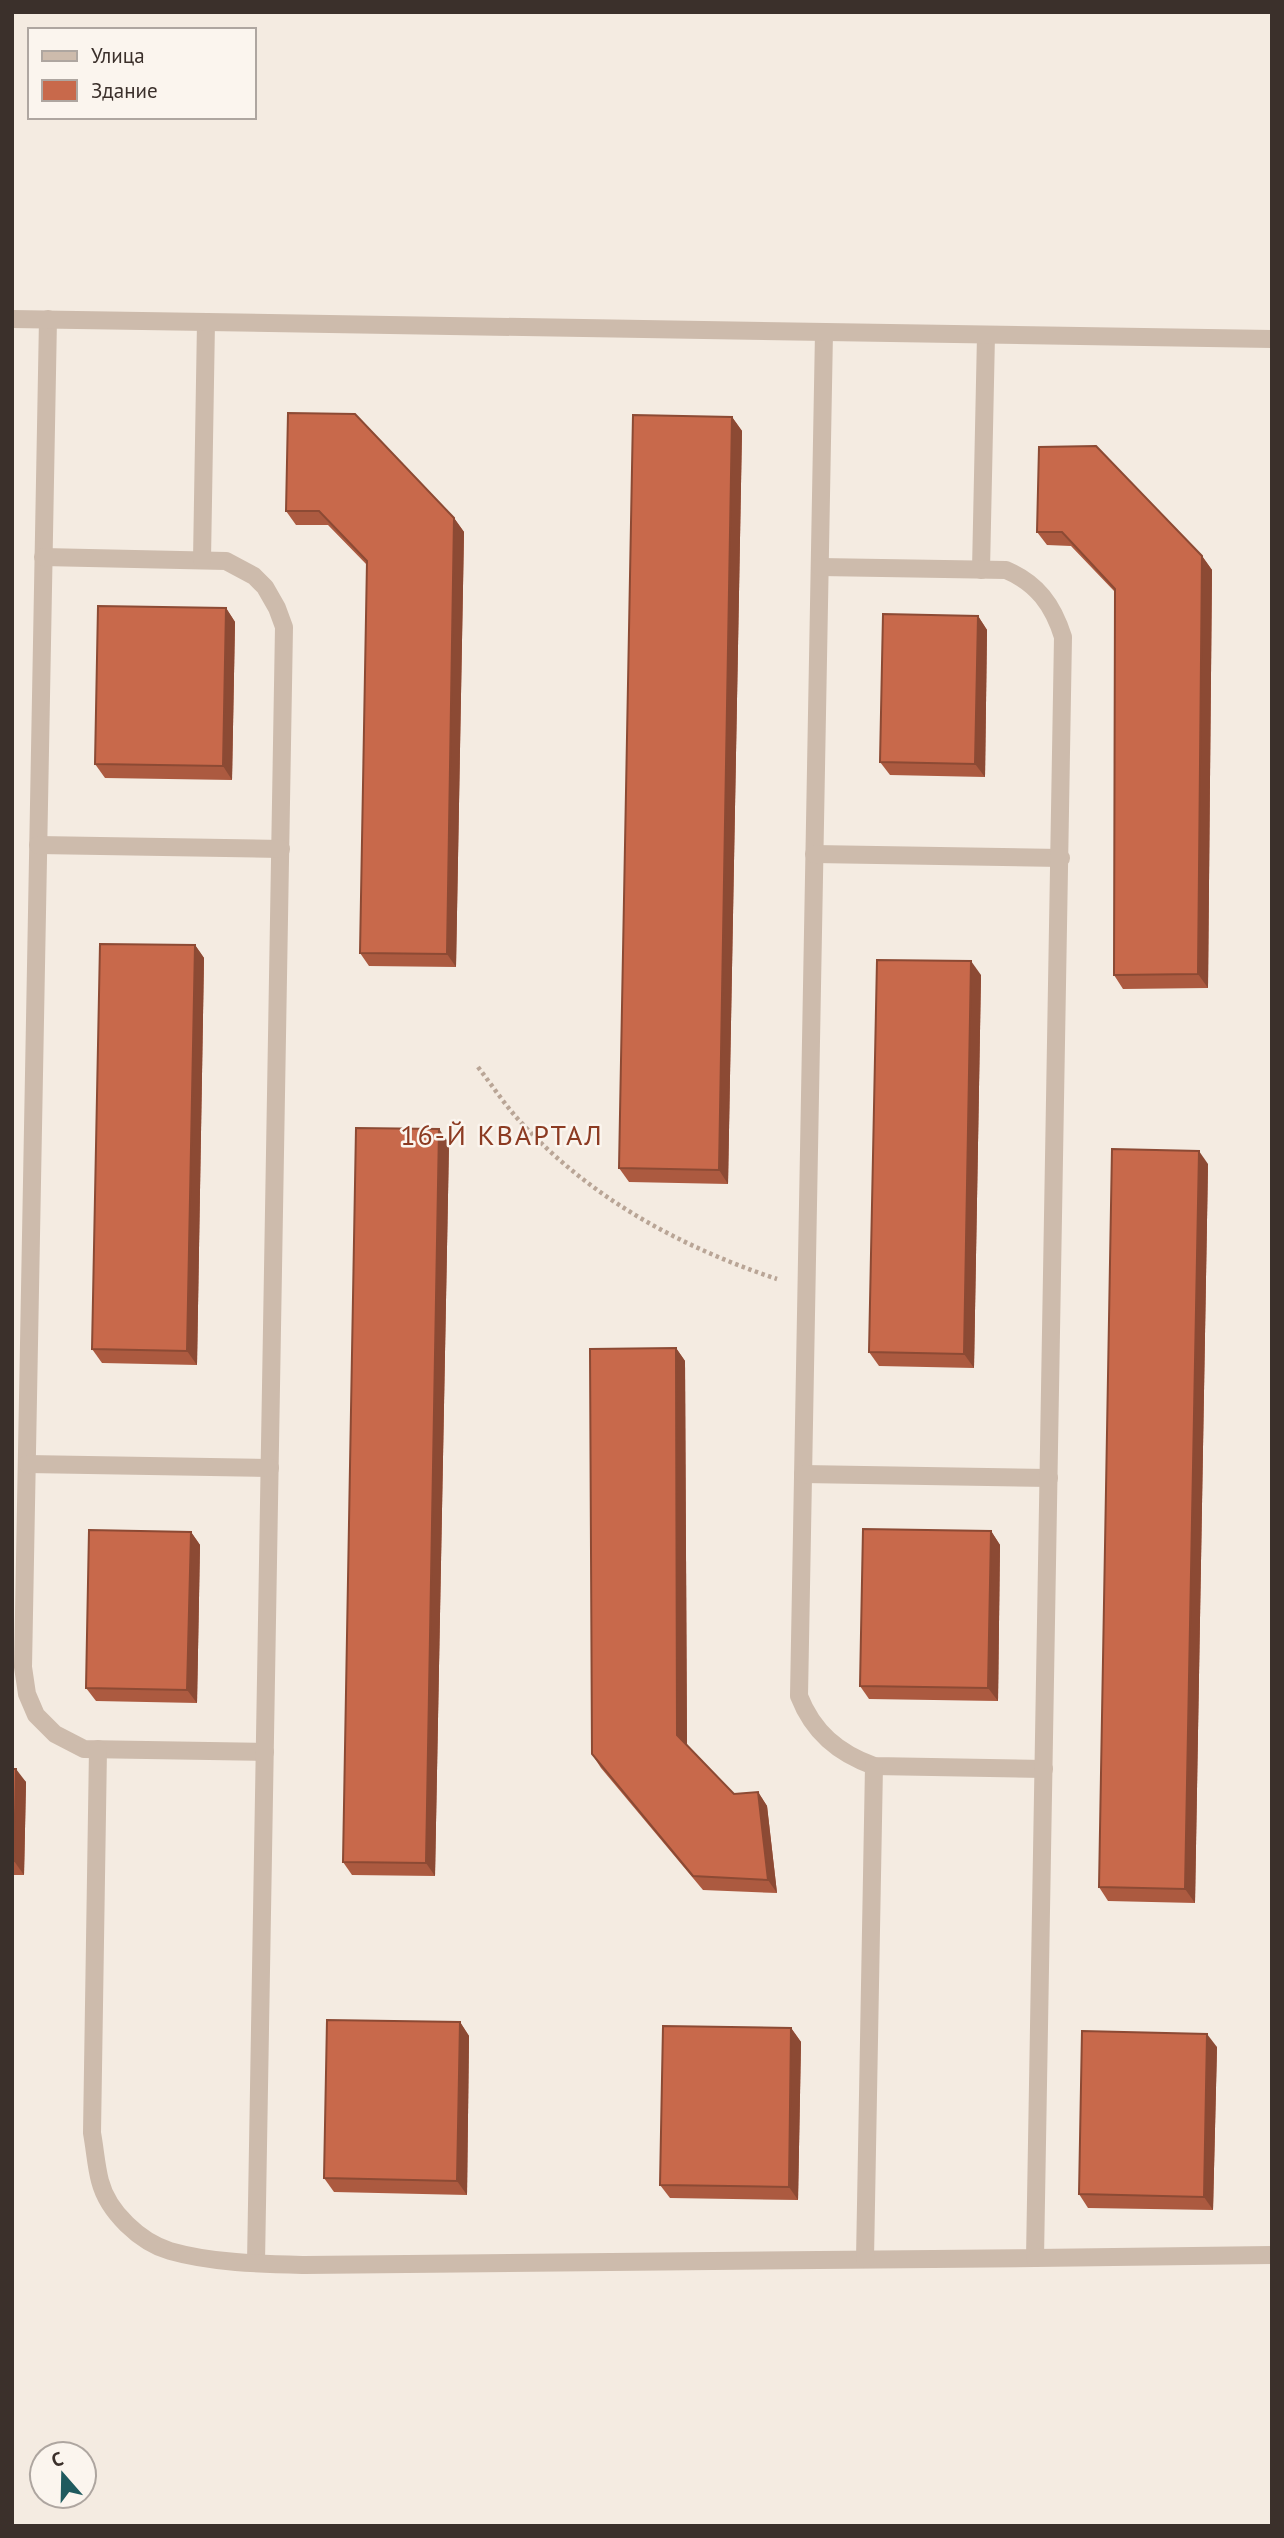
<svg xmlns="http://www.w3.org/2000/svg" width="1284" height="2538" font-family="'PT Sans',sans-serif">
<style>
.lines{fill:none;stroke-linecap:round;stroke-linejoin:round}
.path{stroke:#b9a596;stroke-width:4.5;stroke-dasharray:3.5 3.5;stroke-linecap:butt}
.lane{stroke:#cdbbac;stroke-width:18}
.street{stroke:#cdbbac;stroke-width:18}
.wall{fill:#ac5a40}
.shaded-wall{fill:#8c4a34}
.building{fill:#c8694b;stroke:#8c4a34;stroke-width:2}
.labels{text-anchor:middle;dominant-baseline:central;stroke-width:5;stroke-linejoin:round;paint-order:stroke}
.quarter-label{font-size:28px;letter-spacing:2px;fill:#8c3b22;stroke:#fbf5ee}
</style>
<rect width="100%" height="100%" fill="#f4ebe1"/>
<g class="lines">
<!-- path -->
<path class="path" d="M478,1067C491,1084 503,1102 517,1118C588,1197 678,1246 777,1279"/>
<!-- lane -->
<g class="lane">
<polyline points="48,319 23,1667 27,1694 36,1715 55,1734 84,1749 265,1752"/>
<path d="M824,332L799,1696C813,1732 838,1753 874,1766L1044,1769"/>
<polyline points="43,557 226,561 254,576 265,587 277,608 284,627 256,2263"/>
<polyline points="202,560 206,322"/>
<polyline points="981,570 986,335"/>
<polyline points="38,845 281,849"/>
<polyline points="814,854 1061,858"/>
<polyline points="27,1464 270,1468"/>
<polyline points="803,1474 1049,1478"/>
<path d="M98,1749L92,2133C95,2149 96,2166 100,2181C108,2212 140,2242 170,2251C212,2263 261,2264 304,2265L1035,2258L1063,637C1053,605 1037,583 1006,570L820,567"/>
<polyline points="865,2259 874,1766"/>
</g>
<!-- street -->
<g class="street">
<polyline points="12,319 1272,339"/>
<polyline points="1035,2258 1272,2255"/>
</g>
</g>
<!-- wall -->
<g class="wall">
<polygon points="288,413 454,518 464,532 456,967 369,966 360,953 367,565 328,525 296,525 286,511"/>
<polygon points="732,417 742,431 728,1184 629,1182 619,1168"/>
<polygon points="1039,447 1202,556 1212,570 1208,988 1123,989 1114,975 1115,592 1071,546 1047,545 1037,532"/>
<polygon points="226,608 235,622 232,780 105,778 95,764"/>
<polygon points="978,616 987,630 985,777 890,775 880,762"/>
<polygon points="195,945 204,958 197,1365 102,1363 92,1349"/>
<polygon points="981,975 974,1368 879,1366 869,1352"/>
<polygon points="449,1143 435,1876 352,1875 343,1862"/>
<polygon points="1208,1164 1195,1903 1108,1901 1099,1887"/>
<polygon points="676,1348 685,1361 687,1745 734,1794 758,1792 767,1806 777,1893 703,1890 601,1768 592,1754"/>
<polygon points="991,1531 1000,1545 998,1701 869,1699 860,1686"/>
<polygon points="191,1532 200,1545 197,1703 96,1701 86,1688"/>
<polygon points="12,1769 26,1782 24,1875 12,1875"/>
<polygon points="460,2022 469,2036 467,2195 334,2192 324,2178"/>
<polygon points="791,2028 801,2042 798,2200 670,2198 660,2185"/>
<polygon points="1217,2047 1213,2210 1088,2208 1079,2194"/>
</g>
<!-- shaded-wall -->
<g class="shaded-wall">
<polygon points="732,417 742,431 728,1184 719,1170"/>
<polygon points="454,518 464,532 456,967 447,954"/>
<polygon points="1202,556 1212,570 1208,988 1198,974"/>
<polygon points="226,608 235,622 232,780 223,766"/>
<polygon points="978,616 987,630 985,777 975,764"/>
<polygon points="195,945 204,958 197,1365 187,1351"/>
<polygon points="971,961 981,975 974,1368 964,1354"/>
<polygon points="439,1129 449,1143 435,1876 426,1863"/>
<polygon points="1199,1151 1208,1164 1195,1903 1185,1889"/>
<polygon points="676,1348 685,1361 687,1749 677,1735"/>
<polygon points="991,1531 1000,1545 998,1701 988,1688"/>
<polygon points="191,1532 200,1545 197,1703 187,1690"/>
<polygon points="16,1769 26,1782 24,1875 14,1861"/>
<polygon points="758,1792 767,1806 777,1893 768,1880"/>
<polygon points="460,2022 469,2036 467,2195 457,2181"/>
<polygon points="791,2028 801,2042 798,2200 789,2187"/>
<polygon points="1207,2034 1217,2047 1213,2210 1204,2197"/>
</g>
<!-- building -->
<g class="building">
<polygon points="288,413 355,414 454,518 447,954 360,953 367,561 319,511 286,511"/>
<polygon points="633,415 732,417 719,1170 619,1168"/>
<polygon points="1096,446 1202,556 1198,974 1114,975 1115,589 1062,532 1037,532 1039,447"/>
<polygon points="98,606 226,608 223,766 95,764"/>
<polygon points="883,614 978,616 975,764 880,762"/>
<polygon points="100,944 195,945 187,1351 92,1349"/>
<polygon points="877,960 971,961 964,1354 869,1352"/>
<polygon points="356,1128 439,1129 426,1863 343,1862"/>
<polygon points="1112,1149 1199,1151 1185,1889 1099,1887"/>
<polygon points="676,1348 677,1735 734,1794 758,1792 768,1880 693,1876 592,1754 590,1349"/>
<polygon points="863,1529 991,1531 988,1688 860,1686"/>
<polygon points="89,1530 191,1532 187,1690 86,1688"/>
<polygon points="12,1769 16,1769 14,1861 12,1861"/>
<polygon points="327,2020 460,2022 457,2181 324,2178"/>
<polygon points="663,2026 791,2028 789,2187 660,2185"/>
<polygon points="1082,2031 1207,2034 1204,2197 1079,2194"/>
</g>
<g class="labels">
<!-- quarter labels -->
<g class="quarter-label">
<text x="502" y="1134">16-Й КВАРТАЛ</text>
</g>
</g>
<!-- border -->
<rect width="1284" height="2538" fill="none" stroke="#3b302b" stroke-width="28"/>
<!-- legend -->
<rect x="28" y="28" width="228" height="91" fill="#fbf5ee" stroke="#aea6a0" stroke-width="2"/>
<rect x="42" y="51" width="35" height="10" fill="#cdbbac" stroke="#aea6a0" stroke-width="2"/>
<text x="91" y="63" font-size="21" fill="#3b302b">Улица</text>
<rect x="42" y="80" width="35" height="21" fill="#c8694b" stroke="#aea6a0" stroke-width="2"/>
<text x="91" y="98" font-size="21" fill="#3b302b">Здание</text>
<!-- north arrow -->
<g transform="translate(63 2475) rotate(340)"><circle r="33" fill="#fbf5ee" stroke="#aea6a0" stroke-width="2"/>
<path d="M0-5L12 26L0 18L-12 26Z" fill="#1f5a5e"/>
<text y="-10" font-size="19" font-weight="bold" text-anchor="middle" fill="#3b302b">С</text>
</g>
</svg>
